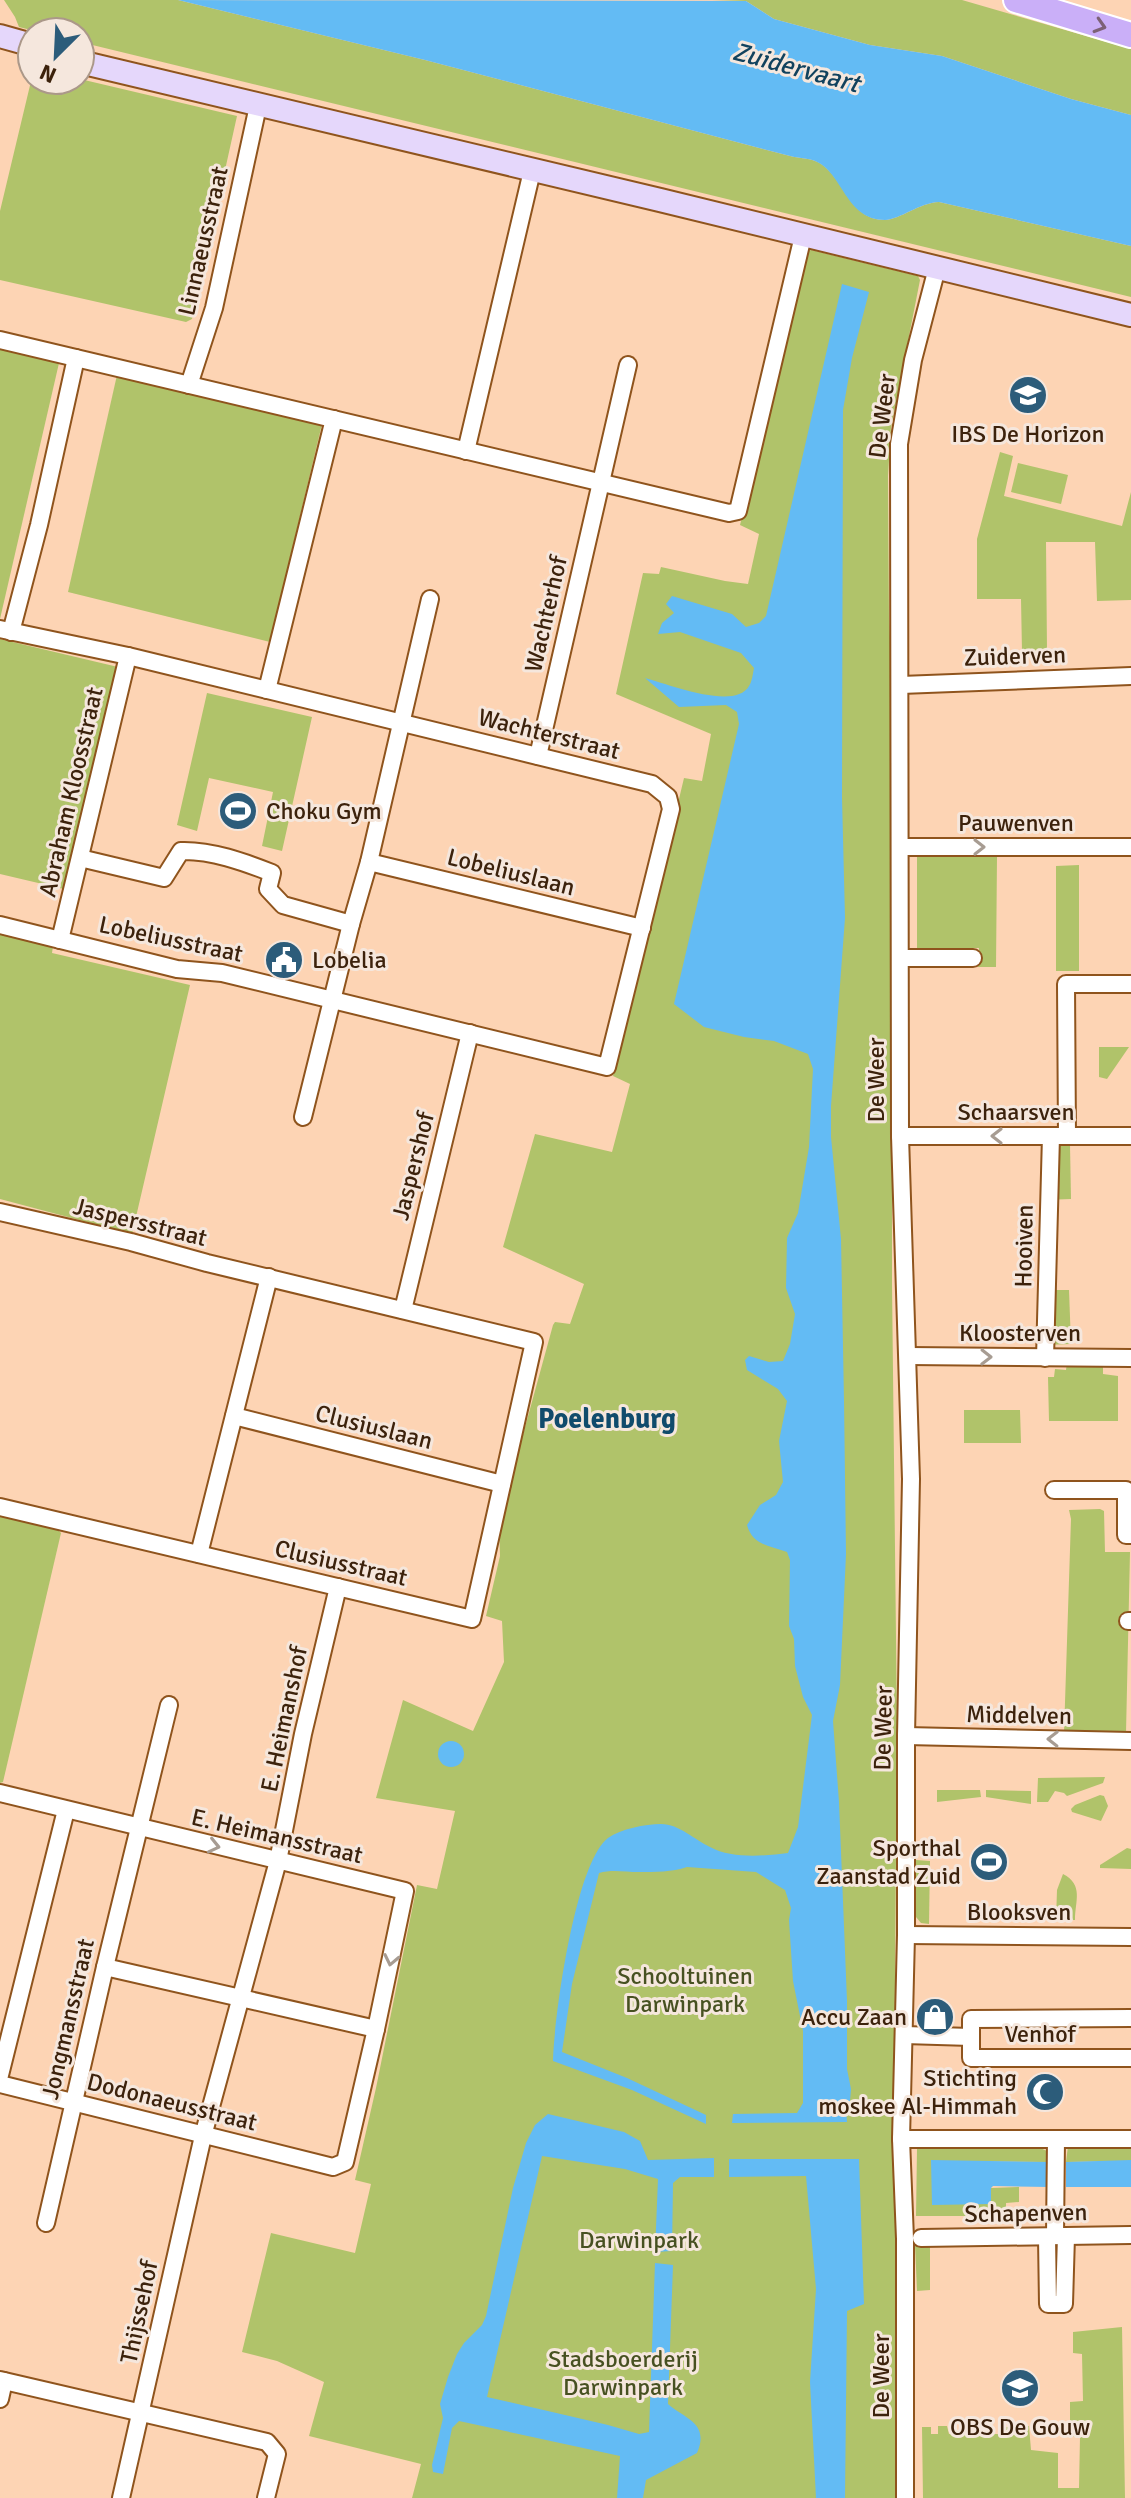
<svg xmlns="http://www.w3.org/2000/svg" width="1131" height="2498" font-family="Signika,sans-serif">
<style>
.green{fill:#b0c36a}
.water{fill:#63bbf4}
.lines{fill:none;stroke-linecap:round;stroke-linejoin:round}
.street-casing{stroke:#8f541d;stroke-width:20}
.secondary-casing{stroke:#8f541d;stroke-width:26}
.primary-casing{stroke:#fff;stroke-width:28}
.street{stroke:#fff;stroke-width:16}
.secondary{stroke:#e5d7fb;stroke-width:22}
.primary{stroke:#caaff8;stroke-width:24}
.oneway{stroke:#7c6176}
.oneway2{stroke:#a79c92}
.labels{text-anchor:middle;dominant-baseline:central;stroke-width:6;stroke-linejoin:round;paint-order:stroke}
.street-label{font-size:24px;fill:#3c220c;stroke:#f5e7dd}
.poi-label{font-size:24px;fill:#3c220c;stroke:#f5e7dd;text-anchor:end}
.park-label{font-size:24px;fill:#475121;stroke:#f5e7dd}
.water-label{font-size:26px;font-style:italic;fill:#11425e;stroke:#f5e7dd}
.quarter-label{font-size:28px;font-weight:bold;fill:#104b6c;stroke:#f5e7dd}
</style>
<rect width="100%" height="100%" fill="#fdd4b4"/>
<!-- green -->
<g class="green">
<path d="M4,0H178L425,60L790,156C798,158 808,158 815,161C843,171 847,220 885,220C901,219 919,203 939,202L1131,246V297L80,42V32H39L19,27L15,17Z"/>
<polygon points="712,0 962,0 1131,49 1131,115 1071,99 942,56 870,45 774,19 746,1"/>
<polygon points="32,77 32,80 80,79 237,116 192,319 186,322 0,280 0,211"/>
<polygon points="811,250 918,276 920,280 891,428 888,476 889,619 892,676 892,1283 897,1726 894,2111 898,2498 412,2498 421,2464 309,2436 324,2382 277,2361 242,2352 271,2233 355,2253 371,2184 355,2180 376,2088 417,1885 437,1889 455,1811 376,1798 403,1700 473,1731 504,1662 502,1621 486,1616 500,1556 499,1522 553,1325 555,1322 570,1324 584,1284 503,1247 535,1134 612,1152 630,1084 613,1076 684,778 702,781 711,734 616,694 643,573 659,574 661,567 725,581 748,584 759,534 740,525 773,399 806,252"/>
<polygon points="0,348 59,363 0,619"/>
<polygon points="117,375 322,424 270,642 68,592"/>
<polygon points="1000,452 1013,456 1004,496 1122,526 1131,492 1131,600 1097,601 1095,542 1046,542 1047,651 1022,652 1021,599 977,599 977,539"/>
<polygon points="1018,463 1068,475 1061,504 1011,492"/>
<polygon points="0,639 118,667 68,890 0,874"/>
<polygon points="207,693 312,717 282,851 262,846 273,792 209,778 197,831 177,825"/>
<polygon points="917,857 997,857 996,967 978,967 979,948 917,948"/>
<polygon points="1079,865 1079,971 1056,971 1056,866"/>
<polygon points="0,934 53,946 52,953 190,985 132,1234 0,1199"/>
<polygon points="1099,1047 1129,1047 1107,1079 1099,1077"/>
<polygon points="1043,1145 1070,1145 1071,1199 1044,1200"/>
<polygon points="1043,1290 1069,1290 1071,1344 1044,1345"/>
<polygon points="1067,1362 1103,1363 1103,1374 1118,1376 1118,1421 1049,1421 1048,1377 1054,1377 1055,1369 1066,1370"/>
<polygon points="964,1410 1020,1410 1021,1443 964,1443"/>
<polygon points="1100,1509 1104,1511 1105,1552 1130,1552 1126,1733 1064,1733 1071,1519 1069,1510"/>
<polygon points="0,1516 57,1529 61,1533 3,1782 0,1783"/>
<polygon points="1105,1777 1103,1783 1067,1796 1064,1793 1055,1791 1048,1802 1037,1802 1038,1778"/>
<polygon points="937,1790 980,1790 981,1797 937,1802"/>
<polygon points="986,1790 1031,1791 1031,1804 986,1797"/>
<polygon points="1100,1795 1104,1796 1108,1806 1101,1821 1072,1812 1071,1809 1075,1805"/>
<polygon points="1127,1848 1131,1849 1131,1869 1100,1868 1100,1865"/>
<polygon points="916,1860 930,1861 929,1924 921,1923 916,1917"/>
<path d="M1063,1874C1084,1885 1075,1901 1075,1920H1056L1057,1890Z"/>
<polygon points="1131,2144 1131,2161 1066,2162 1068,2146"/>
<polygon points="919,2145 1038,2147 1047,2151 1048,2162 932,2161 991,2188 1019,2187 1019,2202 1006,2203 1006,2216 916,2216 917,2149"/>
<polygon points="930,2244 930,2290 917,2291 915,2245"/>
<polygon points="1122,2327 1125,2498 923,2498 922,2427 931,2427 931,2434 938,2434 938,2426 947,2426 949,2434 961,2434 962,2428 970,2427 970,2434 979,2433 979,2429 988,2428 989,2434 1000,2434 1000,2427 1009,2427 1009,2434 1021,2433 1021,2427 1029,2426 1031,2450 1058,2453 1058,2488 1079,2488 1080,2437 1070,2436 1070,2402 1083,2401 1082,2354 1073,2353 1073,2332"/>
</g>
<!-- water -->
<g class="water">
<path d="M178,0L746,1L774,19L870,45L942,56L1071,99L1131,115V246L939,202C919,203 901,219 885,220C845,220 843,172 815,161C808,158 798,158 790,156L425,60Z"/>
<path d="M842,284L869,292L852,358L843,410L842,798L845,918L831,1106V1137L841,1239L844,1401L846,1554L840,1685L833,1721L839,1802L847,2001V2069L851,2089L850,2101L846,2110L847,2122L732,2123L733,2114L797,2113L803,2103V2031L793,1981L789,1920L791,1908L785,1890L756,1872L687,1867C672,1872 655,1872 639,1872C625,1872 612,1869 599,1873L572,1984L562,2052L627,2078L706,2115V2124L632,2090L553,2061C554,2018 575,1863 608,1838C621,1829 645,1824 661,1824C679,1824 695,1840 710,1847C732,1859 764,1856 788,1853L798,1827L812,1715L803,1697L795,1666L794,1639L789,1626L790,1560L787,1552C769,1545 753,1546 747,1525L760,1505L776,1495L783,1482L779,1441L787,1401L778,1389L747,1370L745,1360L749,1356L769,1362L783,1361L790,1344L795,1314L786,1288L787,1238L798,1213L809,1147L813,1069L808,1054L774,1041L744,1037L704,1027L674,1004L739,724L737,712L726,705L679,707L645,678C668,684 735,711 749,686C752,682 753,673 754,668L741,653L680,632L658,634L662,623L674,613L666,604L672,596L732,614L746,627L759,623L766,616Z"/>
<circle cx="451" cy="1754" r="13"/>
<path d="M548,2114L624,2132L640,2141L648,2160L714,2158V2177H680L673,2183L672,2251L655,2252L658,2179L625,2169L542,2156L487,2397L608,2425L639,2434L649,2432L655,2263L673,2265L668,2404C685,2419 710,2423 697,2453L646,2480L643,2498H617L620,2456L459,2421L452,2428L443,2474L433,2472L432,2465L443,2418L440,2404L448,2377L457,2354L464,2343L482,2325L486,2316L513,2188L526,2143L535,2125Z"/>
<polygon points="729,2159 859,2159 864,2304 847,2311 845,2498 816,2498 810,2382 816,2289 806,2176 729,2177"/>
<polygon points="931,2160 1048,2162 1049,2187 993,2186 991,2188 991,2204 932,2205"/>
<polygon points="1131,2160 1131,2187 1066,2187 1066,2162"/>
</g>
<g class="lines">
<defs>
<g id="street">
<polyline points="0,340 729,513 738,511 803,236"/>
<polyline points="189,385 214,308 258,106"/>
<polyline points="466,451 532,171"/>
<polyline points="0,629 128,656 652,784 668,797 671,809 607,1067 222,973 177,969 0,925"/>
<polyline points="11,632 39,525 76,358"/>
<polyline points="901,685 1131,676"/>
<polyline points="267,690 334,419"/>
<polyline points="538,756 628,365"/>
<polyline points="901,847 1131,847"/>
<path d="M80,858L164,878L181,851C211,850 244,862 272,873L268,889L283,905L351,924"/>
<polyline points="369,862 642,928"/>
<polyline points="60,940 128,656"/>
<polyline points="900,958 973,958"/>
<polyline points="303,1117 351,924 369,862 430,599"/>
<polyline points="900,1136 1131,1136"/>
<polyline points="1067,1136 1066,984 1131,984"/>
<polyline points="0,1212 131,1242 207,1263 534,1342 472,1619 0,1507"/>
<polyline points="403,1310 470,1033"/>
<polyline points="908,1356 1131,1358"/>
<polyline points="1045,1358 1051,1136"/>
<polyline points="234,1416 502,1484"/>
<polyline points="1054,1490 1126,1490 1126,1535 1131,1535"/>
<polyline points="199,1554 269,1277"/>
<polyline points="1128,1621 1131,1621"/>
<polyline points="906,1736 1131,1741"/>
<polyline points="0,1793 405,1891 376,2029 345,2162 333,2167 0,2084"/>
<polyline points="906,1935 1131,1937"/>
<polyline points="105,1967 376,2029"/>
<polyline points="1131,2018 971,2019 971,2058 1131,2058"/>
<polyline points="904,2035 971,2037"/>
<polyline points="0,2075 66,1810"/>
<polyline points="901,2139 1131,2139"/>
<polyline points="46,2223 105,1967 169,1705"/>
<polyline points="1055,2236 1056,2139"/>
<polyline points="1047,2237 1048,2304 1064,2304 1066,2236"/>
<polyline points="921,2238 1131,2235"/>
<polyline points="0,2380 267,2442 277,2454 266,2498"/>
<polyline points="0,2399 4,2381"/>
<polyline points="121,2498 203,2136 278,1861 303,1734 338,1587"/>
<polyline points="905,2498 905,2239 901,2139 906,1935 906,1736 911,1479 900,1136 899,444 913,360 937,268"/>
</g>
<g id="secondary">
<polyline points="0,36 32,45"/>
<polyline points="80,62 660,200 1131,315"/>
</g>
<polyline id="primary" points="1016,0 1131,35"/>
</defs>
<!-- street casing -->
<use href="#street" class="street-casing"/>
<!-- secondary casing -->
<use href="#secondary" class="secondary-casing"/>
<!-- primary casing -->
<use href="#primary" class="primary-casing"/>
<!-- street -->
<use href="#street" class="street"/>
<!-- secondary -->
<use href="#secondary" class="secondary"/>
<!-- primary -->
<use href="#primary" class="primary"/>
</g>
<!-- one-way arrows -->
<defs><path id="oneway-chevron" d="M-2-3.5L2.5 0L-2 3.5" fill="none" stroke-width="1.6" stroke-linecap="round" stroke-linejoin="round" transform="scale(2)"/></defs>
<use class="oneway" href="#oneway-chevron" transform="translate(1100 26) rotate(17)"/>
<g class="oneway2">
<use href="#oneway-chevron" transform="translate(979 847)"/>
<use href="#oneway-chevron" transform="translate(997 1136) rotate(-180)"/>
<use href="#oneway-chevron" transform="translate(986 1357) rotate(1)"/>
<use href="#oneway-chevron" transform="translate(1053 1739) rotate(-179)"/>
<use href="#oneway-chevron" transform="translate(214 1846) rotate(13)"/>
<use href="#oneway-chevron" transform="translate(391 1960) rotate(102)"/>
</g>
<!-- icons -->
<defs>
<symbol id="school-disc" viewBox="-11 -11 22 22"><circle r="9.5" fill="#2c5c7a" stroke="#f5e7dd"/><path d="M0-5L7-2L0 1L-7-2ZM-4 1L0 2.5L4 1V4Q0 6-4 4Z" fill="#fff"/></symbol>
<symbol id="stadium-disc" viewBox="-11 -11 22 22"><circle r="9.5" fill="#2c5c7a" stroke="#f5e7dd"/><path d="M0-5a6.5 5 0 1 0 0 10a6.5 5 0 1 0 0-10ZM-3.5-1.8h7v3.6h-7Z" fill="#fff"/></symbol>
<symbol id="civic-disc" viewBox="-11 -11 22 22"><circle r="9.5" fill="#2c5c7a" stroke="#f5e7dd"/><path d="M-.6-6.5H3V-4.5H.6V-3L4-1V1h2V6H-6V1h2V-1L-.6-3ZM-1.2 2.5V6h2.4V2.5Z" fill="#fff"/></symbol>
<symbol id="shop-disc" viewBox="-11 -11 22 22"><circle r="9.5" fill="#2c5c7a" stroke="#f5e7dd"/><path d="M-5-2.5h2.3a2.7 3.5 0 0 1 5.4 0H5L5.5 6h-11ZM-1.5-2.5h3a1.5 2.3 0 0 0-3 0Z" fill="#fff"/></symbol>
<symbol id="mosque-disc" viewBox="-11 -11 22 22"><circle r="9.5" fill="#2c5c7a" stroke="#f5e7dd"/><path d="M3.5-4.9A6 6 0 1 0 3.5 4.9A5 5 0 1 1 3.5-4.9Z" fill="#fff"/></symbol>
</defs>
<g fill-rule="evenodd">
<use href="#school-disc" x="1006" y="373" width="44" height="44"/>
<use href="#stadium-disc" x="216" y="789" width="44" height="44"/>
<use href="#civic-disc" x="262" y="938" width="44" height="44"/>
<use href="#stadium-disc" x="967" y="1840" width="44" height="44"/>
<use href="#shop-disc" x="913" y="1995" width="44" height="44"/>
<use href="#mosque-disc" x="1023" y="2070" width="44" height="44"/>
<use href="#school-disc" x="998" y="2366" width="44" height="44"/>
</g>
<g class="labels">
<!-- street labels -->
<g class="street-label">
<text transform="translate(203 241) rotate(-77)">Linnaeusstraat</text>
<text transform="translate(882 416) rotate(-83)">De Weer</text>
<text transform="translate(546 614) rotate(-77)">Wachterhof</text>
<text transform="translate(1015 656) rotate(-2)">Zuiderven</text>
<text transform="translate(549 734) rotate(14)">Wachterstraat</text>
<text transform="translate(71 792) rotate(-77)">Abraham Kloosstraat</text>
<text x="1016" y="823">Pauwenven</text>
<text transform="translate(511 872) rotate(14)">Lobeliuslaan</text>
<text transform="translate(171 939) rotate(12)">Lobeliusstraat</text>
<text transform="translate(876 1080) rotate(-90)">De Weer</text>
<text x="1016" y="1112">Schaarsven</text>
<text transform="translate(413 1166) rotate(-76)">Jaspershof</text>
<text transform="translate(140 1222) rotate(14)">Jaspersstraat</text>
<text transform="translate(1024 1246) rotate(-89)">Hooiven</text>
<text x="1020" y="1333">Kloosterven</text>
<text transform="translate(374 1427) rotate(14)">Clusiuslaan</text>
<text transform="translate(341 1563) rotate(13)">Clusiusstraat</text>
<text transform="translate(1019 1715) rotate(1)">Middelven</text>
<text transform="translate(284 1719) rotate(-78)">E. Heimanshof</text>
<text transform="translate(883 1728) rotate(-89)">De Weer</text>
<text transform="translate(277 1836) rotate(13)">E. Heimansstraat</text>
<text x="1019" y="1912">Blooksven</text>
<text transform="translate(68 2019) rotate(-77)">Jongmansstraat</text>
<text x="1040" y="2034">Venhof</text>
<text transform="translate(172 2102) rotate(14)">Dodonaeusstraat</text>
<text transform="translate(1026 2213) rotate(-1)">Schapenven</text>
<text transform="translate(139 2312) rotate(-78)">Thijssehof</text>
<text transform="translate(881 2376) rotate(-90)">De Weer</text>
</g>
<!-- poi labels -->
<g class="poi-label">
<text x="1028" y="434" text-anchor="middle">IBS De Horizon</text>
<text x="266" y="811" text-anchor="start">Choku Gym</text>
<text x="312" y="960" text-anchor="start">Lobelia</text>
<text x="961" y="1848">Sporthal<tspan x="961" dy="28">Zaanstad Zuid</tspan></text>
<text x="907" y="2017">Accu Zaan</text>
<text x="1017" y="2078">Stichting<tspan x="1017" dy="28">moskee Al-Himmah</tspan></text>
<text x="1020" y="2427" text-anchor="middle">OBS De Gouw</text>
</g>
<!-- park labels -->
<g class="park-label">
<text x="685" y="1976">Schooltuinen<tspan x="685" dy="28">Darwinpark</tspan></text>
<text x="639" y="2240">Darwinpark</text>
<text x="623" y="2359">Stadsboerderij<tspan x="623" dy="28">Darwinpark</tspan></text>
</g>
<!-- water labels -->
<g class="water-label">
<text transform="translate(796 68) rotate(15)">Zuidervaart</text>
</g>
<!-- quarter labels -->
<g class="quarter-label">
<text x="607" y="1419">Poelenburg</text>
</g>
</g>
<!-- north arrow -->
<g transform="translate(56 56) rotate(204)"><circle r="38" fill="#f5e7dd" stroke="#ab9889" stroke-width="2"/>
<path d="M0-6L14 30L0 20L-14 30Z" fill="#2c5c7a"/>
<text y="-12" font-size="22" font-weight="bold" text-anchor="middle" fill="#3c220c">N</text>
</g>
</svg>
